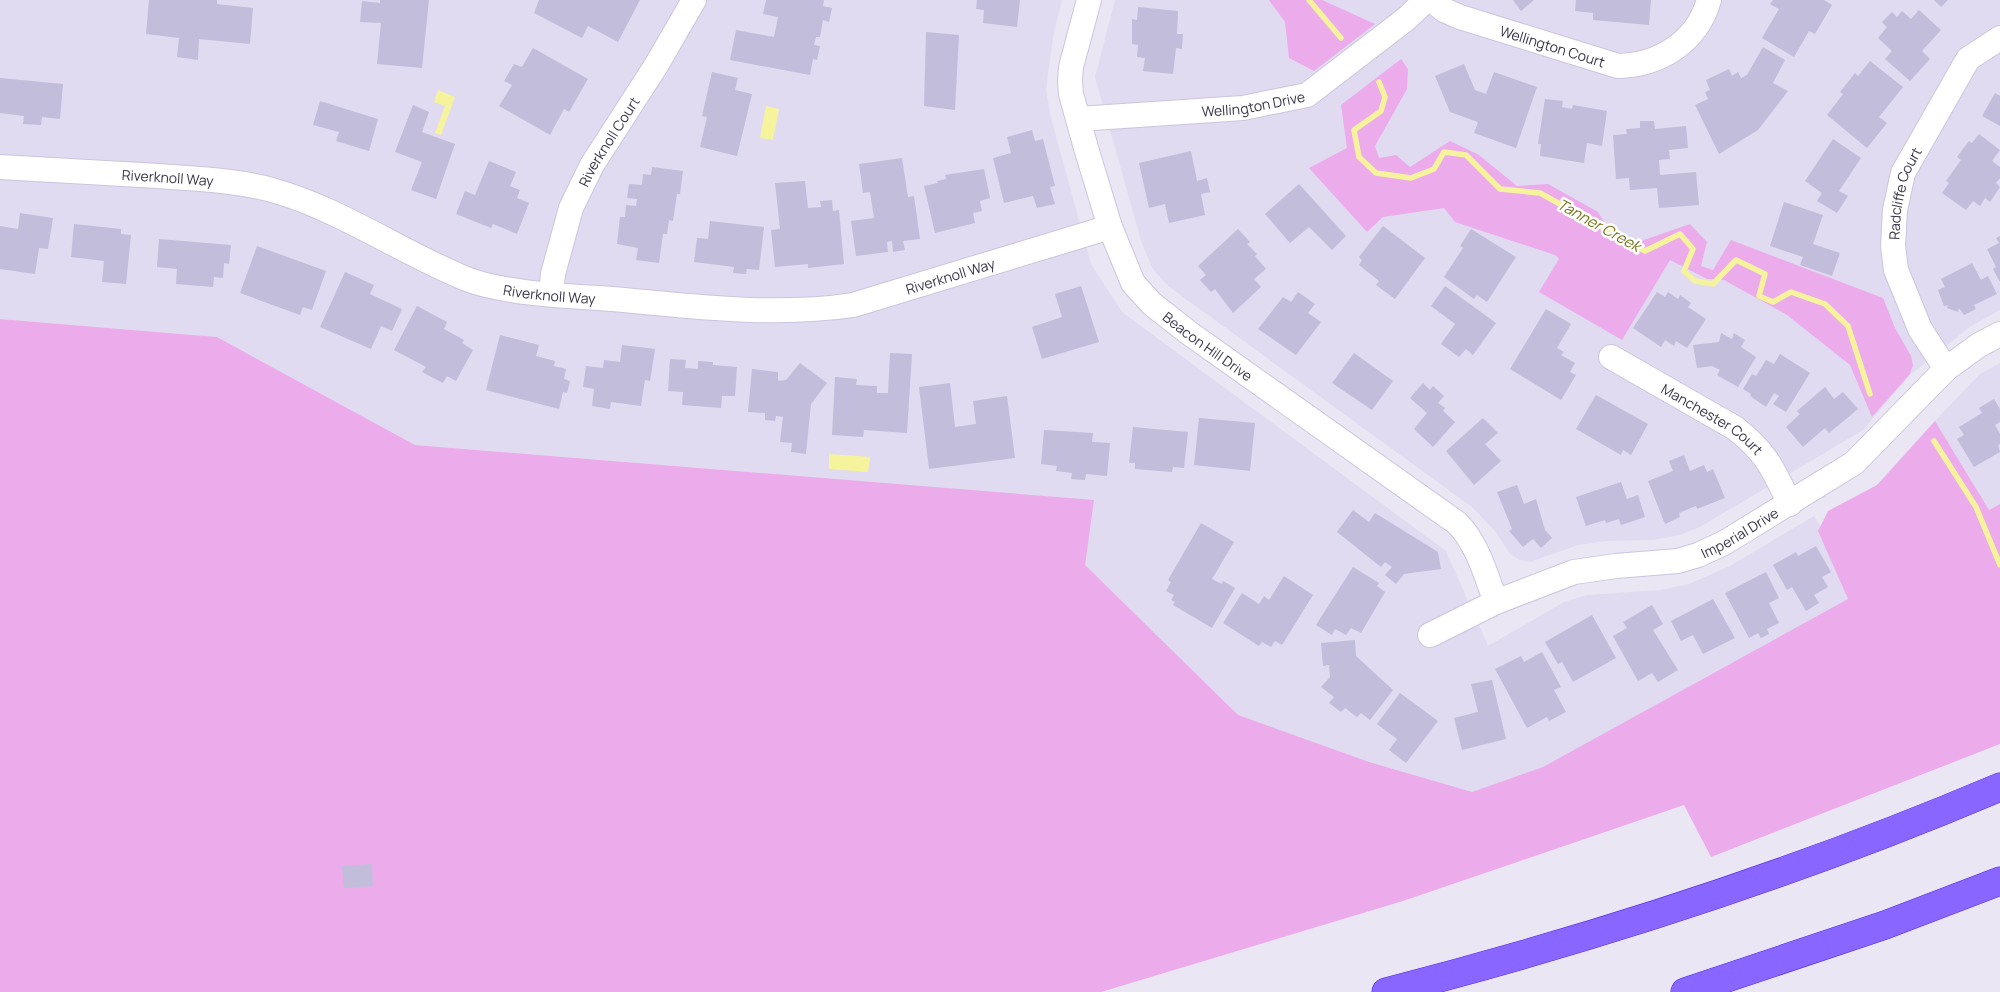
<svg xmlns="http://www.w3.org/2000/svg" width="2000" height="992" font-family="Manrope,sans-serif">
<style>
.residential{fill:#e0dbf0}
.green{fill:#ecaceb}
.water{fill:#f6f39d}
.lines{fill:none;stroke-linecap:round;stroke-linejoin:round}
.stream{stroke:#f6f39d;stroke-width:5.5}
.building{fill:#c2bdda}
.minor-casing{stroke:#cbc5df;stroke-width:26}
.highway-casing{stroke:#502bea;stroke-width:29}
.minor{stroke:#fff;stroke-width:24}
.highway{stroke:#8966ff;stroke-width:28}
.labels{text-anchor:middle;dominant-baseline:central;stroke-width:5;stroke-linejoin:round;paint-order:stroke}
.street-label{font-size:14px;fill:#383548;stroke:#fff}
.water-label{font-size:15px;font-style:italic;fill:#78761d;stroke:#fff}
</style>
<rect width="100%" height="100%" fill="#eae6f4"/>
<!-- residential -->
<g class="residential">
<polygon points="0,0 1062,0 1053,37 1046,90 1051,118 1091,264 1122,312 1446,551 1488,646 1564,602 1587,595 1660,590 1689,584 1730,566 1814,516 1865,601 1547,773 1471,799 1297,758 1101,625 1079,566 1084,502 907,485 415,445 217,337 0,319"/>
<polygon points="1115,0 2000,0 2000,310 1971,326 1910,375 1863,430 1700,527 1680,535 1653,540 1606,541 1578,545 1530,562 1520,560 1510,554 1495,531 1472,507 1168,286 1153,269 1142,244 1095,77"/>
<polygon points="2000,363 2000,504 1989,510 1935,421 1980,374"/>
</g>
<!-- green -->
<g class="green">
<polygon points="1269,0 1322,0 1375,24 1314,71 1289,58 1285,22"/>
<polygon points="1401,59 1408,69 1407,89 1375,146 1379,158 1396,155 1410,167 1450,141 1479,155 1517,186 1548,184 1598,212 1612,235 1638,242 1690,224 1707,242 1701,266 1713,270 1731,240 1883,298 1895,328 1911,356 1913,365 1910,374 1872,417 1850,365 1787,315 1724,280 1707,279 1670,260 1622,340 1539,292 1559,259 1555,255 1455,222 1444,208 1383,217 1367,232 1309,168 1347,148 1341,105"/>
<polygon points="0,319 217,337 415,445 1094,500 1085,565 1238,715 1369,762 1472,792 1543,767 1848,599 1818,531 1828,511 1877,485 1935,421 1989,510 2000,504 2000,744 1711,857 1684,805 1403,901 1101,992 0,992"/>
</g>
<!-- water -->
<g class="water">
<polygon points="438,90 455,97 441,135 435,133 445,106 434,102"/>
<polygon points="766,106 779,109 773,140 760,138"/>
<polygon points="829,454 870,457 868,472 829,469"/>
</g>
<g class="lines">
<!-- stream -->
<g class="stream">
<polyline points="1309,0 1341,38"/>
<polyline points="1379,82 1385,97 1381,111 1354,130 1359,157 1376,173 1411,178 1434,169 1444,152 1466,155 1500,189 1540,193 1645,251 1680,234 1693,249 1684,271 1695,281 1713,284 1736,260 1765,274 1759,296 1773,302 1791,292 1825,304 1848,326 1870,394"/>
<polyline points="1934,441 1976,507 2000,565"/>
</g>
</g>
<!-- building -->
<g class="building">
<polygon points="149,0 217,0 217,4 253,8 250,44 199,39 198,60 177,57 179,38 146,34"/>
<polygon points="380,0 429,0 422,68 377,64 381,23 360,22 362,1 380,3"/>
<polygon points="539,0 640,0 618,42 588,26 582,38 534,13"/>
<polygon points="766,0 824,0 823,6 832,8 829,22 823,20 820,37 816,37 814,45 820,46 817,60 813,59 810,75 730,60 736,30 774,37 778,17 763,14"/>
<polygon points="977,0 1020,0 1017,27 983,23 984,10 976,9"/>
<polygon points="1513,0 1534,0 1521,11"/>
<polygon points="1576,0 1651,0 1649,25 1593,20 1593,13 1575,11"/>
<polygon points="1773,0 1824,0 1832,5 1815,34 1809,31 1794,57 1762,38 1779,9 1770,4"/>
<polygon points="1934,0 1948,0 1941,7"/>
<polygon points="1138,7 1178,11 1177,34 1183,34 1182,49 1176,48 1173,74 1143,71 1145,58 1137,57 1138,45 1132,44 1132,19 1137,20"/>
<polygon points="1919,10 1941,30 1922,51 1930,59 1910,81 1885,59 1892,51 1878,38 1887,27 1882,22 1892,12 1897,17 1902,11 1911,19"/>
<polygon points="926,32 959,35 955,110 924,106"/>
<polygon points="1763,47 1785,60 1773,83 1788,91 1758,130 1719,154 1695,105 1708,99 1705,92 1710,90 1706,80 1729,69 1732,76 1738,72 1741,78 1747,75"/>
<polygon points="533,48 588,79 569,112 564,109 550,135 499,106 512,85 504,81 514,64 522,67"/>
<polygon points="1870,61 1903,87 1879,117 1887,123 1867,148 1827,115 1843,94 1840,92 1855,73 1858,76"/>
<polygon points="1464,64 1475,90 1486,94 1494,72 1537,87 1516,148 1474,133 1478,122 1450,112 1435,76"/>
<polygon points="712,72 738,78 735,90 752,94 737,156 700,147 707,117 702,116"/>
<polygon points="0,78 63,84 60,119 42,117 41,125 23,124 24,116 0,113"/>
<polygon points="1995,93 2000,96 2000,126 1982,116"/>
<polygon points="1545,99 1563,101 1562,107 1572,109 1573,105 1607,111 1602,146 1587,143 1584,163 1540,156 1541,144 1538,144"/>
<polygon points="320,101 378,119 369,151 336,141 339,132 313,125"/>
<polygon points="413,105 429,112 422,132 455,144 436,199 411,190 422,162 395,152"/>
<polygon points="1640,121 1654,121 1655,129 1686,126 1688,148 1669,150 1670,159 1659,160 1660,175 1696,172 1699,205 1659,208 1657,188 1630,190 1629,178 1616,179 1613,135 1627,134 1626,129 1640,128"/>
<polygon points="1032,130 1035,141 1043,139 1055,186 1050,187 1055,204 1037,208 1033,196 1004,203 993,158 1011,153 1007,137"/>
<polygon points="1979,134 2000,150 1992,161 2000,167 2000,178 1996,183 2000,187 1990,202 1985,198 1980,206 1973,201 1966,210 1942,193 1949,183 1946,181 1961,160 1957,157 1969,141 1972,143"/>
<polygon points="1833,139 1861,158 1839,191 1848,196 1837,213 1817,201 1822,193 1805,181"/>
<polygon points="1191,151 1197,181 1207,178 1210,192 1201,194 1205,215 1169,223 1165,204 1149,208 1139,163"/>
<polygon points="902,158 908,197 914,196 920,239 903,241 905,250 893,252 892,241 887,242 888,252 856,256 851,221 874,218 870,192 863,193 859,164"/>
<polygon points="489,161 516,172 510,186 520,190 517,198 529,203 517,234 493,224 491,228 456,214 465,191 475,195"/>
<polygon points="652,167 683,171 680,194 677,194 673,221 669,220 667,234 663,234 659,263 636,260 638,248 617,244 620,217 625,217 626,205 636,206 637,199 627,198 629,184 642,185 643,174 651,175"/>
<polygon points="984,169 990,198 980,201 982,211 973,213 975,223 935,233 924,186 938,183 937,181 946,179 945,175"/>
<polygon points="805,181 808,208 821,207 820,201 832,200 833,211 839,210 844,264 808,268 808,264 775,267 771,230 780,229 775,183"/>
<polygon points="1299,184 1346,236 1332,250 1309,227 1290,243 1265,214"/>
<polygon points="1784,202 1823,215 1813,244 1840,253 1832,276 1800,265 1803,257 1770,246"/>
<polygon points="20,213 53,218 48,249 39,248 35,274 0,269 0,226 18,229"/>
<polygon points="710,221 764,227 759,270 747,269 746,274 733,273 734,267 694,262 697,238 708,239"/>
<polygon points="74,224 121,229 121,234 131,235 126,284 102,282 104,261 71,257"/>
<polygon points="1383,226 1425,258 1395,299 1376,285 1379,281 1359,265 1362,260 1359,257"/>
<polygon points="1238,229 1250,242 1247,244 1257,254 1255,256 1266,269 1254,279 1261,287 1233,313 1215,289 1211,292 1200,280 1206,275 1198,266"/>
<polygon points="1471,229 1516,257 1487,302 1477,295 1474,299 1444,277 1463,248 1460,246"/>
<polygon points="2000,236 2000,282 1993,269 1996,267 1987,249 1999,243 1996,238"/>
<polygon points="159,239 231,245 229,264 224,263 223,278 214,277 213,287 176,284 177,269 157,267"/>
<polygon points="257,246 326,271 312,310 303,307 300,315 240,293"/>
<polygon points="1972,263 1981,280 1988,276 1997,294 1974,305 1976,309 1964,315 1959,308 1958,312 1947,308 1948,305 1944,306 1938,290 1945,287 1941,279"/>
<polygon points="345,272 374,285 370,294 402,309 392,331 381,326 371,349 320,327"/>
<polygon points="1081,286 1099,342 1042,359 1032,327 1062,317 1055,294"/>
<polygon points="1445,286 1496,323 1473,355 1466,349 1459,357 1441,344 1455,324 1431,306"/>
<polygon points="1298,292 1315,304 1308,313 1321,322 1296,355 1258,329 1283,297 1291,302"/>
<polygon points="1657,292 1665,297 1668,292 1678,299 1680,295 1691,303 1688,307 1706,319 1687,348 1676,341 1674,346 1665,340 1661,347 1633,328"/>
<polygon points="417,306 447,322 444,329 464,340 462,343 473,350 456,381 447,376 443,383 422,372 426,367 394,350"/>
<polygon points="1546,309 1571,324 1557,348 1564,352 1561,355 1575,363 1570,372 1576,375 1561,400 1510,369"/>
<polygon points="1721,333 1732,339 1734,333 1745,340 1741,347 1756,357 1738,387 1717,375 1720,370 1712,366 1697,368 1693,345 1719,342"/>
<polygon points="500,335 539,345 536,356 555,361 554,366 566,369 564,379 570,381 567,393 563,392 559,409 486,390"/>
<polygon points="622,345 655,349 650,381 645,380 641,406 611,402 610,409 592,406 594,389 583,387 586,366 603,368 604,360 620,362"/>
<polygon points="890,353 912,354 907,433 864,430 863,437 832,435 835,377 857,379 856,385 877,386 877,393 888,393"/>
<polygon points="1354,353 1393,381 1372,410 1332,383"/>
<polygon points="1780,354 1810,373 1786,412 1773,404 1779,396 1774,393 1766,407 1750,396 1751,394 1743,389 1752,374 1756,376 1766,360 1774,364"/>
<polygon points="670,359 686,360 685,368 698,369 698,361 713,362 713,365 737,367 735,396 722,396 721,408 682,405 683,392 668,391"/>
<polygon points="800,363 827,383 811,404 806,454 791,452 792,443 780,442 783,417 776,416 775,421 765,420 765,413 748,412 752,369 778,372 778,381 786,380"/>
<polygon points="950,383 955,427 976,424 973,401 1007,396 1015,458 929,469 919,387"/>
<polygon points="1423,383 1430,390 1433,386 1444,396 1438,403 1445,408 1443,411 1455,422 1433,447 1414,429 1427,413 1410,398"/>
<polygon points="1825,387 1834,399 1843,392 1858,409 1829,433 1825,428 1803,447 1786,427 1800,414 1797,411"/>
<polygon points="1596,395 1648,424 1631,455 1623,450 1621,455 1576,429"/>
<polygon points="1994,399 2000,409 2000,422 1995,425 2000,434 2000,444 1998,445 2000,452 1974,467 1957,439 1964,435 1959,427 1982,413 1979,408"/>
<polygon points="1199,418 1255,423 1250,471 1194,465"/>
<polygon points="1483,418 1498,433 1485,444 1501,461 1474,485 1446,451"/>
<polygon points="1133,427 1188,432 1184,468 1173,467 1172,472 1135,469 1135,463 1129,463"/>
<polygon points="1044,430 1093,433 1092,442 1110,443 1107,476 1086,474 1085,480 1071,479 1072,473 1056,471 1057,466 1041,464"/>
<polygon points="1684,455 1690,471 1704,465 1707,472 1713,469 1725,498 1697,509 1696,506 1679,513 1680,517 1665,524 1648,481 1673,471 1669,461"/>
<polygon points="1621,482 1627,499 1638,495 1645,517 1621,525 1619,519 1606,523 1605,520 1586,526 1576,497"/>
<polygon points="1517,485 1524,504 1536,499 1545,530 1552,538 1541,548 1533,539 1523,547 1509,531 1512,529 1497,492"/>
<polygon points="1353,510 1369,522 1375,513 1438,552 1441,569 1404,574 1396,584 1385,575 1392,567 1385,562 1381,567 1337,532"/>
<polygon points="1201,523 1234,542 1212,579 1222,584 1223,581 1235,588 1212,628 1173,605 1175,602 1171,600 1174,595 1166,591 1171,582 1168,580"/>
<polygon points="1816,546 1831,572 1822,577 1828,587 1814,595 1819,603 1806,611 1792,587 1787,590 1773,565 1796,552 1798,556"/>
<polygon points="1353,567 1379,583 1377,586 1385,592 1361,633 1351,628 1346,635 1335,629 1332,635 1316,625"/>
<polygon points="1766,572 1779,598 1769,603 1779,623 1767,629 1769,634 1761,638 1758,633 1749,638 1725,593"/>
<polygon points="1284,576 1313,595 1282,645 1275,641 1271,647 1262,642 1259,646 1223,623 1242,593 1259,604 1264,596 1269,600"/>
<polygon points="1713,599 1735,638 1703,654 1693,635 1681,641 1671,621"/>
<polygon points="1652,605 1663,624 1653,630 1678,670 1658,682 1652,673 1638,681 1613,636 1627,628 1623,622"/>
<polygon points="1592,615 1616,658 1573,682 1562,662 1558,664 1545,642"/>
<polygon points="1355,640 1356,656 1393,690 1370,720 1361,713 1357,717 1345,708 1341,712 1329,703 1334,697 1321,687 1330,677 1329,665 1323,666 1321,643"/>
<polygon points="1542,652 1561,687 1554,690 1566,712 1549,721 1547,717 1527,728 1495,669 1521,656 1524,662"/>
<polygon points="1492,680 1506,739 1462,750 1454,718 1478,712 1471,684"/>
<polygon points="1400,693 1438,721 1406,763 1389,750 1397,739 1377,724"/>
<polygon points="372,864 373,886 344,888 342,866"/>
</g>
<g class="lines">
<defs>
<g id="minor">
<path id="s1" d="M1089,0L1071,67L1070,81L1071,94L1086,148L1110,227L1133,283L1152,304L1189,333L1457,523C1478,544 1486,576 1496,602"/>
<path id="s2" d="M1432,0L1444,10L1460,17L1618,66C1660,65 1697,42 1709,0"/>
<path id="s3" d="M1078,119L1243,108L1307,95L1406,19L1426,0"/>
<path id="s4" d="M0,167C53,170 106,173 158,176C196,179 235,180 272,190C340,209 399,251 464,278C503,294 569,296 612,299C692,306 773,317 853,305L1110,227"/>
<path id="s5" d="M551,294L553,274L571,208L592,165L657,64L694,0"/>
<path id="s6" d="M1611,357L1735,428C1767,453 1773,469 1790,504"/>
<path id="s7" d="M1946,369L1920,329L1896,270L1893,246L1895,210L1903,173L1968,59L2000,38"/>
<path id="s8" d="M1430,635L1496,602L1574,572L1616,566L1678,561L1698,555L1724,543L1854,463L1946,369L1979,345L2000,334"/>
</g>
<g id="highway">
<path d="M1386,992C1596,938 1800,872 2000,787"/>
<polyline points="1685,992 1885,925 2000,881"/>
</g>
</defs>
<!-- minor casing -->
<use href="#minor" class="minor-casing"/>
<!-- highway casing -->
<use href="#highway" class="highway-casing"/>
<!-- minor -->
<use href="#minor" class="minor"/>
<!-- highway -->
<use href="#highway" class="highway"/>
</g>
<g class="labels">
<!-- street labels -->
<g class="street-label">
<text stroke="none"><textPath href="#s2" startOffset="130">Wellington Court</textPath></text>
<text stroke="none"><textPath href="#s3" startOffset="176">Wellington Drive</textPath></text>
<text stroke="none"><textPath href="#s5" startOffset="165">Riverknoll Court</textPath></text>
<text stroke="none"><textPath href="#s4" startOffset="168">Riverknoll Way</textPath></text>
<text stroke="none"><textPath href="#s7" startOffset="190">Radcliffe Court</textPath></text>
<text stroke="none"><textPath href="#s4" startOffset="978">Riverknoll Way</textPath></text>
<text stroke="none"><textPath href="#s4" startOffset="572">Riverknoll Way</textPath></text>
<text stroke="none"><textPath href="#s1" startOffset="394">Beacon Hill Drive</textPath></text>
<text stroke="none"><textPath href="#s6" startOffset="119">Manchester Court</textPath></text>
<text stroke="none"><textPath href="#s8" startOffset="330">Imperial Drive</textPath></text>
</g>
<!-- water labels -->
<g class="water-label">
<text transform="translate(1599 225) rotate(29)">Tanner Creek</text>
</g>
</g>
</svg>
